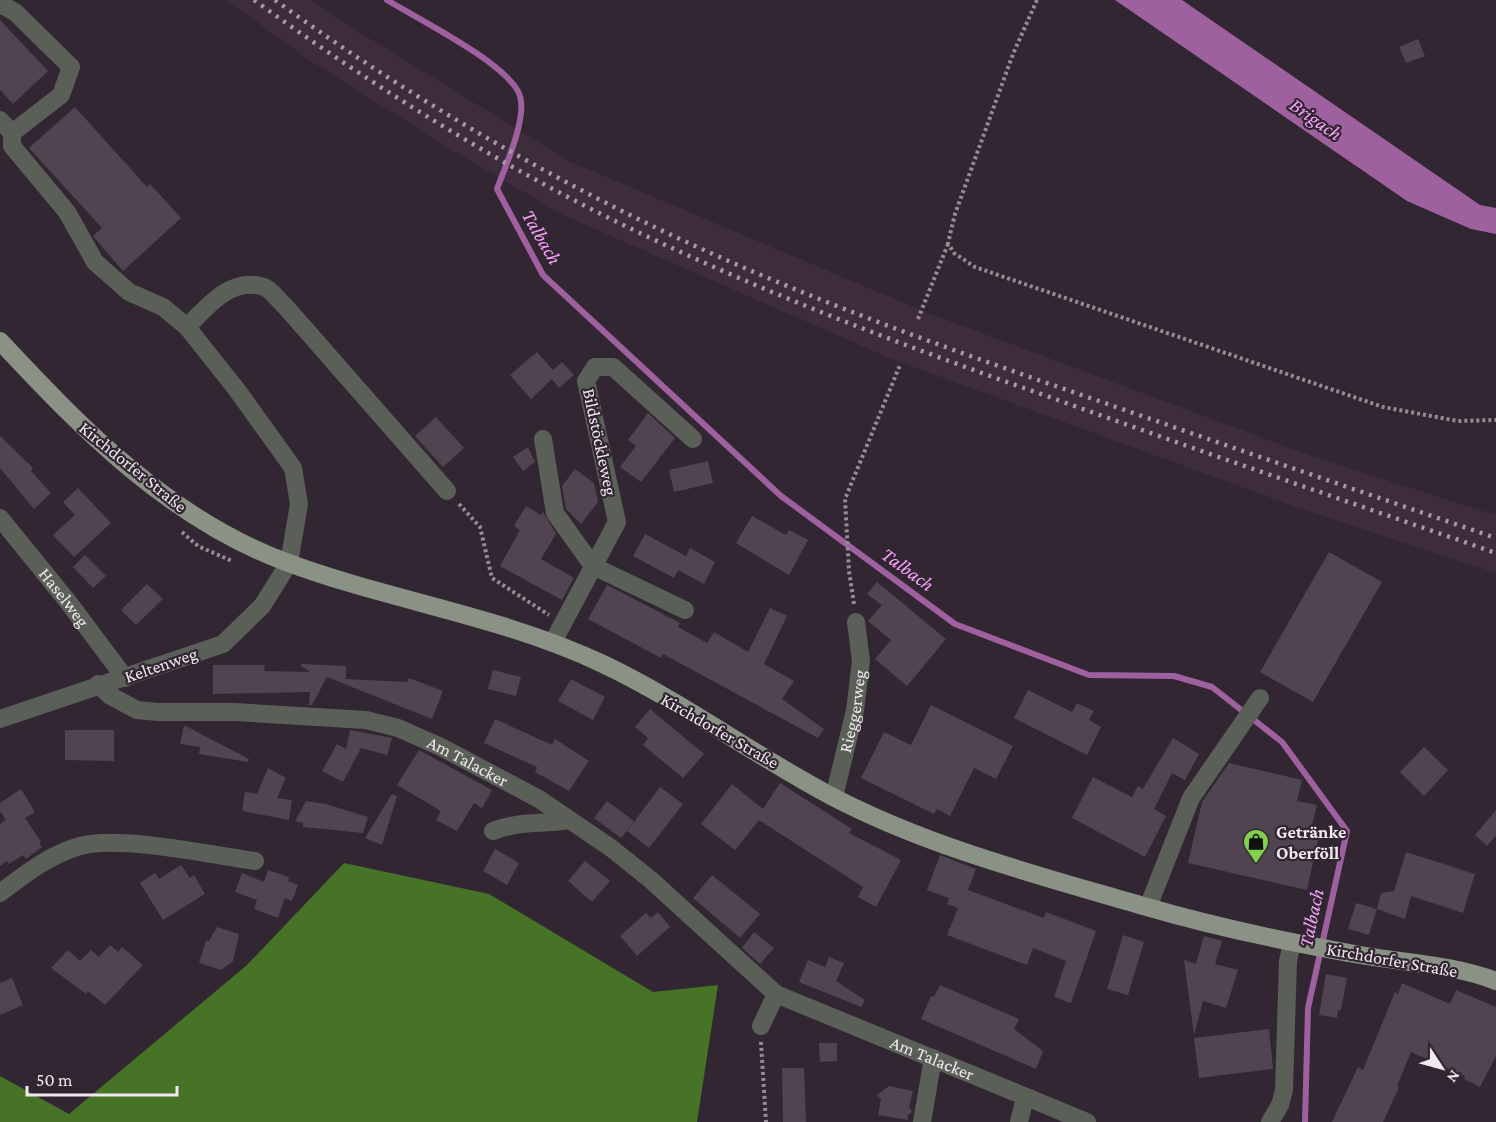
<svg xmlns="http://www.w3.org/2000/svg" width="1496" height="1122" font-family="'Crimson Pro',serif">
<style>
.built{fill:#3c2c3c}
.forest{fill:#467326}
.water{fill:#9f60a0}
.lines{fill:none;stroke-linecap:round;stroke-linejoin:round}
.stream{stroke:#9f60a0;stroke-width:6}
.building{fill:#514451}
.path{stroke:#968c95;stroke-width:4;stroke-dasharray:3 3;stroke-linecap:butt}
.minor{stroke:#5a5f58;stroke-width:18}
.major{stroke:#899285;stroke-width:18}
.rail{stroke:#a39aa3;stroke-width:4.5;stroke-dasharray:3 6;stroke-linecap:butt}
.labels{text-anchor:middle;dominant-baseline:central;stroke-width:4.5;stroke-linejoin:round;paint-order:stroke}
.street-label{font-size:18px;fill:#f0e8ef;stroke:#312631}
.poi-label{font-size:18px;font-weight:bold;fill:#f0e8ef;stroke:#312631;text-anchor:start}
.water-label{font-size:20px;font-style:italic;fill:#f8a3fa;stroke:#312631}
</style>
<rect width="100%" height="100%" fill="#312631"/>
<!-- built -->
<polygon class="built" points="227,0 312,0 338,19 569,161 923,311 1314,457 1496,515 1496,573 1296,507 889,358 563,215 452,150 309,60"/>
<!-- forest -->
<polygon class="forest" points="344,863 489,894 653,992 718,985 697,1122 0,1122 0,1076 69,1114 247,965"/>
<!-- water -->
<polygon class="water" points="1115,0 1182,0 1480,205 1496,208 1496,234 1471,229 1407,201"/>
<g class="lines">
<!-- stream -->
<path class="stream" d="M387,0C416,18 511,65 520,96C527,119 505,167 497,189L543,275L781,496L955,624L1089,675L1174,676L1212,687L1282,742L1347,831L1308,1008L1305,1122"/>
</g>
<!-- building -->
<g class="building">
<polygon points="0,20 48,71 13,104 0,90"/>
<polygon points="1418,39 1425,56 1406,63 1399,47"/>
<polygon points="75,107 147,187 150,184 181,218 123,271 93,236 102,228 29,148"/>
<polygon points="537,352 553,370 562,362 574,375 559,388 552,379 531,399 510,375"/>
<polygon points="648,413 675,438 641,482 620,467 636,446 628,440"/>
<polygon points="436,417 464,448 443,467 415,436"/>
<polygon points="0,436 33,468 31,471 51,493 34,509 0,468"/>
<polygon points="528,447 535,462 523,471 513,457"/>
<polygon points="708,461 713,483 674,492 669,470"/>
<polygon points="575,469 594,483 598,502 581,524 566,509 562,486"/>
<polygon points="78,488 111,523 74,557 53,535 75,515 63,502"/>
<polygon points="526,506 541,515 543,512 556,534 541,559 574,578 562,600 500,566 520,530 514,526"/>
<polygon points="752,516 786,535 789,530 808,540 789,575 736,543"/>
<polygon points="645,534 686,556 690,548 715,562 704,584 678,570 674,578 633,556"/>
<polygon points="1329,552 1382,582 1313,702 1260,672"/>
<polygon points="85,555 106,576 93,588 73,567"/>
<polygon points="877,582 946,639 907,686 875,659 891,640 868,621 882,605 867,594"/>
<polygon points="147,584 163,599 136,625 121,610"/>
<polygon points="607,585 680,623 678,627 707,643 714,632 748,652 770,608 787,616 764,664 794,681 782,699 824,729 818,738 663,654 661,658 588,619"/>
<polygon points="301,664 346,666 346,679 407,682 409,678 443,691 432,719 327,677 312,705 309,705 310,692 213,694 213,665 265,665 264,671 310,672 301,666"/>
<polygon points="493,670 521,677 516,696 488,689"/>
<polygon points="571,679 605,697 593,720 558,701"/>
<polygon points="1028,690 1072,712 1077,703 1094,711 1089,720 1101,727 1087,755 1014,718"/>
<polygon points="931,705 1013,746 996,779 974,768 950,816 937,809 934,814 861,778 884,732 911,745"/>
<polygon points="650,709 704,754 683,778 643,745 648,738 635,727"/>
<polygon points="495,719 552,745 555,739 589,761 569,791 535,772 537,767 484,743"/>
<polygon points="184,725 249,759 248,762 199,754 200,747 180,744"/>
<polygon points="65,730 114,730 114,761 65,760"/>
<polygon points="350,730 392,738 387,755 361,748 343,782 322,771 337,744 346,749"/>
<polygon points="1173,738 1199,754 1185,780 1172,773 1154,809 1166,816 1145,857 1072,818 1093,777 1132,797 1138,786 1143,789"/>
<polygon points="1424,747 1448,770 1424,796 1400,772"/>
<polygon points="419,750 492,790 482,808 474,803 457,831 436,820 441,811 397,785"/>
<polygon points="1229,763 1302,780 1297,801 1317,805 1311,829 1320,831 1307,890 1188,863 1202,802"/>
<polygon points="268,768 286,778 277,798 292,800 289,820 242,811 245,792 257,794"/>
<polygon points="780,783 852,829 849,833 901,860 876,907 858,897 863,887 759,820 735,850 701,824 732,784 763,809"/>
<polygon points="660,787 683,804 649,848 627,831"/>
<polygon points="21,789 35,812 25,818 41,842 39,844 42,847 26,859 23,855 9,864 7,861 0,866 0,824 6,820 0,811 0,803"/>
<polygon points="392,794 397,796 382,845 365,838"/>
<polygon points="306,801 326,804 368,817 363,833 303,827 303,823 295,821"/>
<polygon points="607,801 634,821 621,838 594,818"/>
<polygon points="1496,810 1496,836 1487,846 1475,835"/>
<polygon points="495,849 519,863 507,885 483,871"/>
<polygon points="1406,852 1475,874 1463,913 1411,896 1405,919 1377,909 1381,893 1394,891"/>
<polygon points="940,855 976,869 968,890 1044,918 1046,912 1096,931 1071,1003 1054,997 1066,961 1033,948 1027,965 947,935 958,908 947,904 949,898 927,890"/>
<polygon points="585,861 610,881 592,902 568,881"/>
<polygon points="181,865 190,878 194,875 205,894 163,920 140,883 155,873 159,879"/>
<polygon points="268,870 289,877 288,881 298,885 292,901 285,898 278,918 254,909 257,900 235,892 242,873 264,882"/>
<polygon points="712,875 760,914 740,938 693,898"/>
<polygon points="1356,903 1377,909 1369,935 1348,929"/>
<polygon points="658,912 670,927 637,956 620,936 646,913 651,918"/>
<polygon points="217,927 239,934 233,961 221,970 199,963 206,941 209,941"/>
<polygon points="754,932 774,948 760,964 742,948"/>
<polygon points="1123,935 1144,942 1128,995 1107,989"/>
<polygon points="1204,936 1222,941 1215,964 1238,970 1226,1008 1203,1001 1194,1035 1184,960 1196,964"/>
<polygon points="110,945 118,952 122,947 143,965 105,1005 88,991 86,994 51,968 68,950 80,961 91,950 99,957"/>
<polygon points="829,957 844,963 836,981 865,1000 861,1007 799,982 808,960 825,967"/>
<polygon points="1326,974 1347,978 1341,1010 1338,1010 1337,1018 1319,1015"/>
<polygon points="12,978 23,1005 0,1015 0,983"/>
<polygon points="1402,983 1450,1004 1456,990 1496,1007 1496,1056 1480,1087 1464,1079 1465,1076 1411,1052 1397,1086 1399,1087 1383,1122 1332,1122 1358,1067 1363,1070 1395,992 1398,994"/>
<polygon points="940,985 1019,1019 1014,1029 1043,1051 1036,1069 921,1019 931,996 934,997"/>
<polygon points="1269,1029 1273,1069 1199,1078 1194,1038"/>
<polygon points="819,1043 837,1043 837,1061 820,1062"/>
<polygon points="782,1068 804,1068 806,1122 783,1122"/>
<polygon points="889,1086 913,1091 909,1107 912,1112 908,1115 908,1120 878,1115 881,1099 877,1095"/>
</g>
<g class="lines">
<!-- path -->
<g class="path">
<polyline points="1037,0 1013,54 955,214 948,243 954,253 975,267 1383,407 1458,421 1496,420"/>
<polyline points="918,319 948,244"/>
<polyline points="459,504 480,527 492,578 549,615"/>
<polyline points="182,532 198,546 232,561"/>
<polyline points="854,604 849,571 845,499 900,365"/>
<polyline points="761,1042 766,1122"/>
</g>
<!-- minor -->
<g class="minor">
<polyline points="0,4 15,12 71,67 61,95 12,133"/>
<polyline points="0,120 12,133 12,146 67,212 95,262 129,292 163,307 187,327 237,390 293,468 299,504 289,563 262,606 223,644 0,719"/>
<path d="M187,327C207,307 231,276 264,287C271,289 279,301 285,306L447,491"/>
<polyline points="543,439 555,513 593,566 685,610"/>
<path id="s1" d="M0,518L69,603L125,678"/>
<polyline points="553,642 617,522 586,381 595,367 613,367 693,439"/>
<path id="s2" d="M98,684L109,695L137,710L158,712H234L366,720L398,728L441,747L539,799L611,848L651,880L776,994L1087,1122"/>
<path id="s3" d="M834,797L855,710L861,661L856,622"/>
<path d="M493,831C522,820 541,825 570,820"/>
<path d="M0,893C25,874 49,855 80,846C119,835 211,855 255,861"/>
<polyline points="1148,907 1191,798 1260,698"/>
<polyline points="761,1026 776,994"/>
<polyline points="922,1122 933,1058"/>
<polyline points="1019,1122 1025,1098"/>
<polyline points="1270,1122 1280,1105 1284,1090 1288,961 1292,943"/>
</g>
<!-- major -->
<path class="major" d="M0,341C83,430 170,519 286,562C390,601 502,616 603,664C683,702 755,756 833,797C931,848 1041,876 1147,907C1219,928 1292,943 1366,956C1408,963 1455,965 1496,981"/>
<!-- rail -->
<g class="rail">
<path d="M254,0C367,82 486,157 611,219C755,290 904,346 1055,399C1202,452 1349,502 1496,553"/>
<path d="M275,0C382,78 496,147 614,207C762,282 919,339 1076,393C1216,442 1356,490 1496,538"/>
</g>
</g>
<!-- icons -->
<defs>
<symbol id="shop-pin" viewBox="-11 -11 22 30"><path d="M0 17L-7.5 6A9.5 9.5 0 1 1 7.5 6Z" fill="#83d04e" stroke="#312631"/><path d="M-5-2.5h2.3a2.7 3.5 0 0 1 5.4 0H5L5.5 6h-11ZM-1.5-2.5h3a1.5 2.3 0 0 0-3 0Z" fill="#111"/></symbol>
</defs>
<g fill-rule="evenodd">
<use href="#shop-pin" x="1241" y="827" width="30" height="40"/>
</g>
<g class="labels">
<!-- street labels -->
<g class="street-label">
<text transform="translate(600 442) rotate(78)">Bildstöckleweg</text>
<text transform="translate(133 467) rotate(39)">Kirchdorfer Straße</text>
<text stroke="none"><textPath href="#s1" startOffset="102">Haselweg</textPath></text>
<text transform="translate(161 665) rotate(-19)">Keltenweg</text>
<text stroke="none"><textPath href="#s3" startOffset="88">Rieggerweg</textPath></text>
<text transform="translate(720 731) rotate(30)">Kirchdorfer Straße</text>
<text stroke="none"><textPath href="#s2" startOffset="387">Am Talacker</textPath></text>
<text transform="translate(1392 960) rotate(10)">Kirchdorfer Straße</text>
<text stroke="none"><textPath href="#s2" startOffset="944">Am Talacker</textPath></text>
</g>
<!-- poi labels -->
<g class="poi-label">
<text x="1276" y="832">Getränke<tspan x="1276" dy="21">Oberföll</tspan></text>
</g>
<!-- water labels -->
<g class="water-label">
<text transform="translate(1316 119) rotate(35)">Brigach</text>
<text transform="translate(542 237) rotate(60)">Talbach</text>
<text transform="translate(908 569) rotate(36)">Talbach</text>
<text transform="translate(1311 918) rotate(-78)">Talbach</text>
</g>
</g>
<!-- north arrow -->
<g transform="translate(1442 1068) rotate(126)" stroke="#312631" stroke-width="4.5" paint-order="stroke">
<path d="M0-4.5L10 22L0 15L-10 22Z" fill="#f0e8ef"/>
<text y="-9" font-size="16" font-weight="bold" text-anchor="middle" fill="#f0e8ef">N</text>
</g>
<!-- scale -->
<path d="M27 1086v9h150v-9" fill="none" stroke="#f0e8ef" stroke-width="3"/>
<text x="36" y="1086" font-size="18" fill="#f0e8ef" stroke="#312631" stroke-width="4.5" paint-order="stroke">50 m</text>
</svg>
